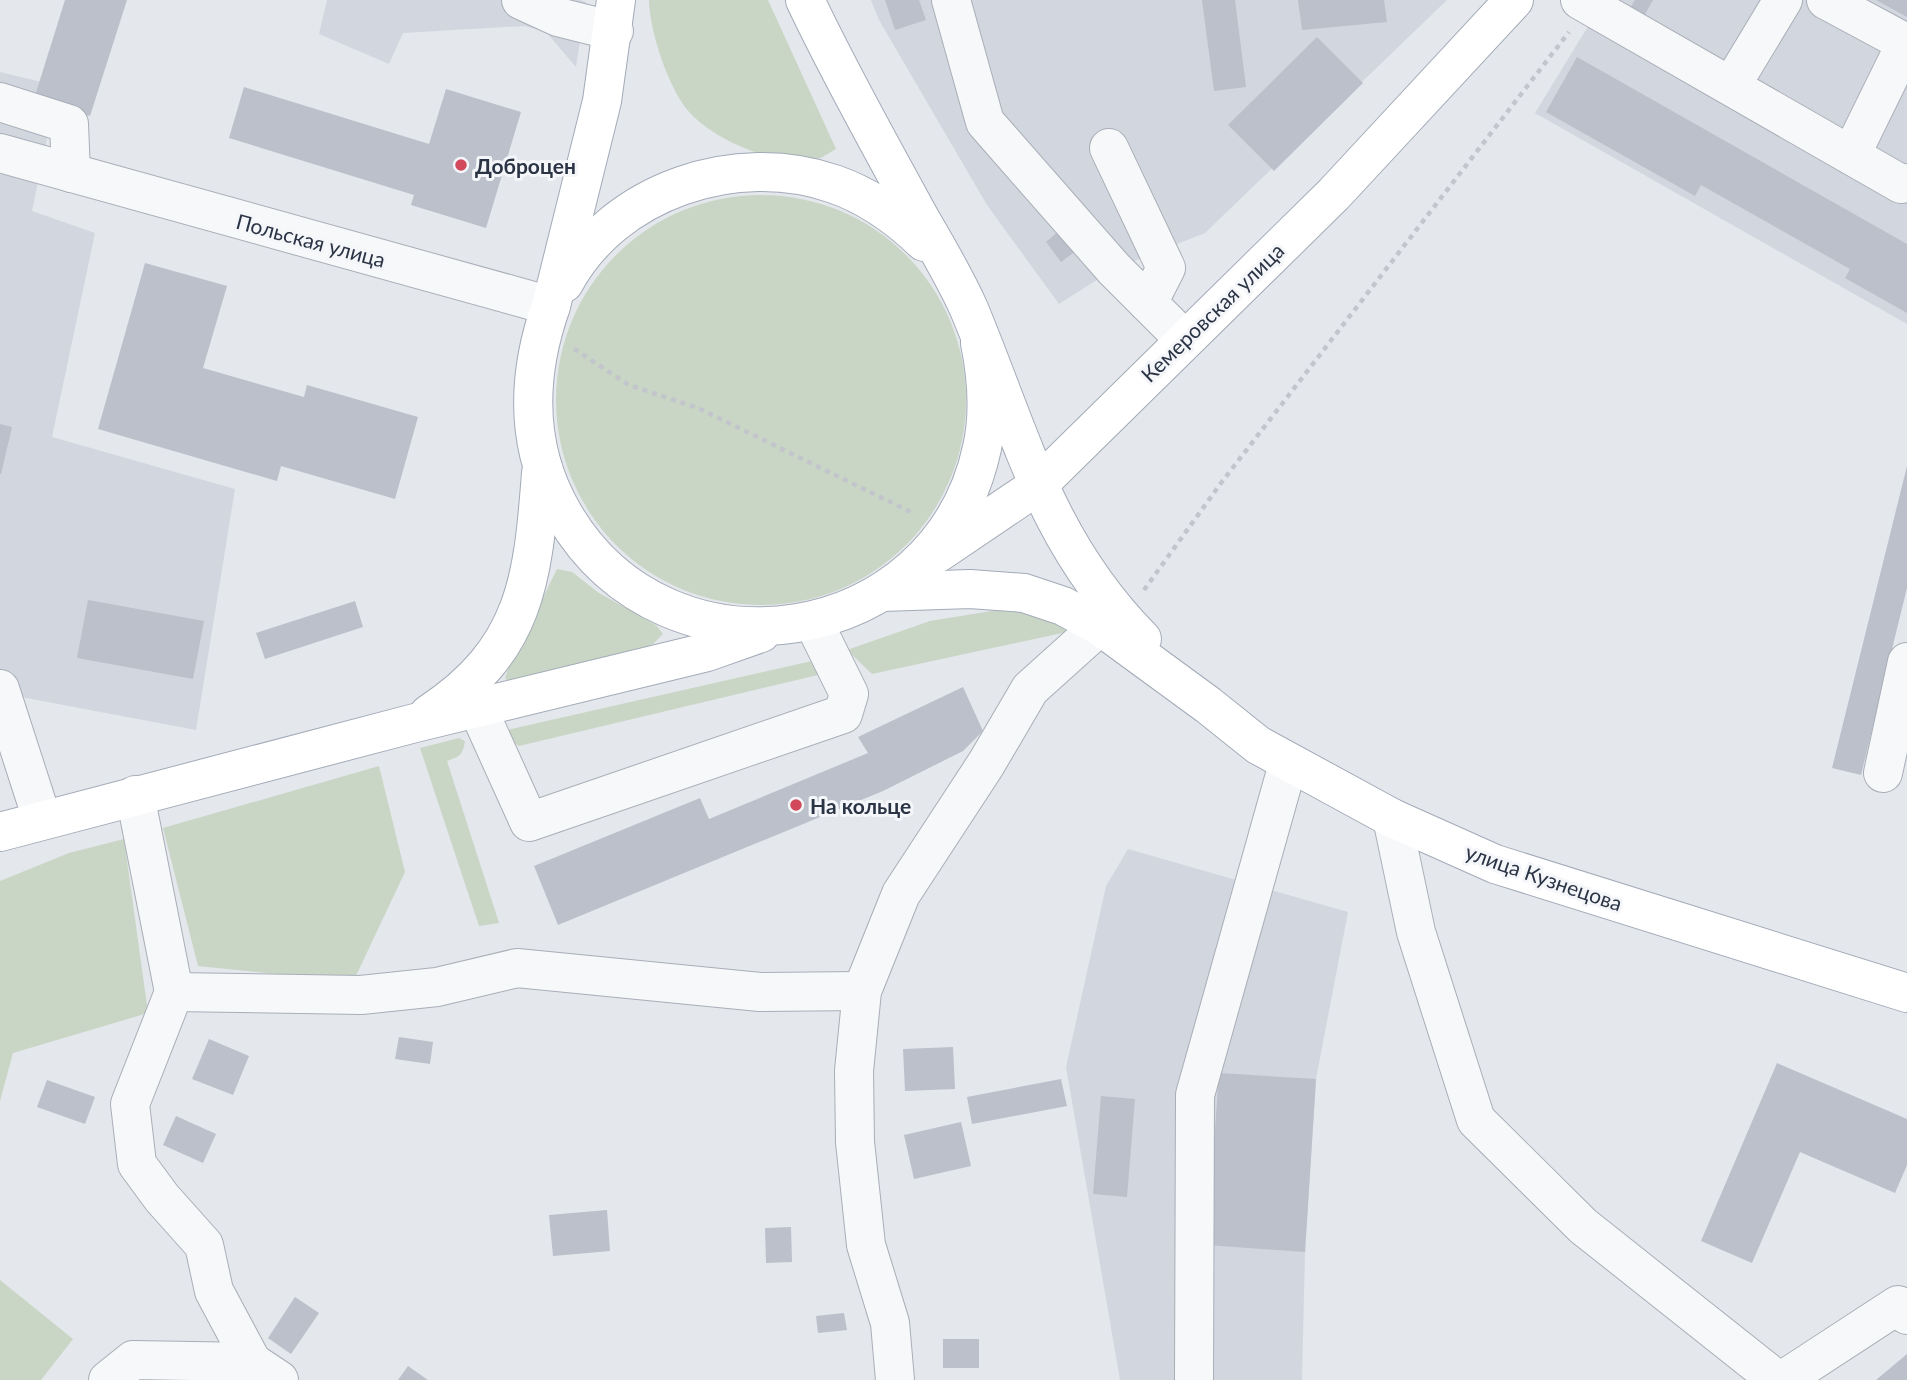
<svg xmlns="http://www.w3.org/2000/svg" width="1907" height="1380" font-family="Lato,sans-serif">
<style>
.built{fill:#d2d6de}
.green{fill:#c9d6c5}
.building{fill:#bbc0ca}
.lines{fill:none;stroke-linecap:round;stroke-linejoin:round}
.minor-casing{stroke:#a9aeb7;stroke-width:40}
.major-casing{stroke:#a3abb8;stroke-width:40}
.path{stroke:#c2c5cb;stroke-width:4.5;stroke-dasharray:5 5;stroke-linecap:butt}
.minor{stroke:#f7f8fa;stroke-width:38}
.major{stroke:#fff;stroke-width:38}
.poi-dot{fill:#d1495b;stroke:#f4f6f9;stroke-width:2.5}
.labels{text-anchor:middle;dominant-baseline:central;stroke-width:6;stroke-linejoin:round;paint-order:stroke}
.poi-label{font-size:21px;font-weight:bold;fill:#2b3445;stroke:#f4f6f9;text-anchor:start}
.street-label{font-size:21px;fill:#2b3445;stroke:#f4f6f9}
</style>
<rect width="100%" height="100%" fill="#e4e7ec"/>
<!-- built -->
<g class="built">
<polygon points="327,0 580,0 586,2 576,67 546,32 525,26 403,33 389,64 319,34"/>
<polygon points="871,0 1447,0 1205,233 1114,269 1059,304 987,205 879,20"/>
<polygon points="1604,0 1907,0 1907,324 1535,113"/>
<polygon points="0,72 58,86 32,211 95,233 52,437 235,489 196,730 0,693"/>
<polygon points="1128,849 1348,912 1316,1079 1305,1252 1302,1380 1120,1380 1066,1067 1106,886"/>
</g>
<!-- green -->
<g class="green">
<path d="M649,0H768L836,149C830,152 823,158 816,159C779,167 718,142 692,115C670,94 649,30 649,0Z"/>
<circle cx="761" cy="400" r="205"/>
<polygon points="557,569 572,572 599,593 656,625 663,634 653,644 638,651 510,685 505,678 508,669"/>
<path d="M1004,609C1027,610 1053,612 1067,632L872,674L847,650L930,621Z"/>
<polygon points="812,661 822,672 818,675 519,746 511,741 507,730"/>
<path d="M459,738L465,741C463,755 459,757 447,761L499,923L479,926L420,748Z"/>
<polygon points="379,766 405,872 353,982 198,966 163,828"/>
<polygon points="124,839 148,1013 13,1053 0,1101 0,881 69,853"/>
<polygon points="0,1280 73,1339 41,1380 0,1380"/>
</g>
<!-- building -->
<g class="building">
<polygon points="65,0 127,0 90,116 34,99"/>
<polygon points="885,0 919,0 926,20 895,30"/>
<polygon points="1202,0 1235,0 1246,87 1214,91"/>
<polygon points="1298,0 1384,0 1387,22 1302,30"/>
<polygon points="1635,0 1653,0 1644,16 1630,8"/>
<polygon points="1876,0 1907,0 1907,17"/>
<polygon points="1317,37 1363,83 1274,171 1228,125"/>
<polygon points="1577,57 1907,244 1907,313 1845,278 1850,269 1701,185 1695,196 1546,112"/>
<polygon points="244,87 429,144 446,89 521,112 486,228 411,205 414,195 229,138"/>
<polygon points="1061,229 1077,250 1061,262 1046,242"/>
<polygon points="145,263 227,286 203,368 304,397 307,385 418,417 395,499 281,466 277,481 98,429"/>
<polygon points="0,424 12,427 1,474 0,474"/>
<polygon points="1907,466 1907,588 1861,775 1832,768"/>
<polygon points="88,600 204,621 193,679 77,658"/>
<polygon points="355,601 363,627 265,659 256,633"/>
<polygon points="963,687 983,731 963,751 883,791 558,925 534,866 700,798 709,819 868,753 858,737"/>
<polygon points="399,1037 433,1042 430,1064 395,1059"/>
<polygon points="209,1039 249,1056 233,1095 192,1079"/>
<polygon points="953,1047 955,1089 905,1091 903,1049"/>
<polygon points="1777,1063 1907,1119 1907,1165 1895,1193 1800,1152 1752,1263 1701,1241"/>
<polygon points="1219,1073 1316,1079 1305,1252 1207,1245"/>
<polygon points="1061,1079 1067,1106 972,1124 967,1097"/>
<polygon points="47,1080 95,1097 85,1124 37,1107"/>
<polygon points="1101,1096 1135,1099 1127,1197 1093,1194"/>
<polygon points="176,1116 216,1134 203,1163 163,1145"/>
<polygon points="961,1122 971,1166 914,1179 904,1135"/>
<polygon points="607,1210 610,1251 553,1256 549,1215"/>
<polygon points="791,1227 792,1262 766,1263 765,1228"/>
<polygon points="295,1297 319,1313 291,1354 268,1338"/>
<polygon points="844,1313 847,1330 818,1333 816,1316"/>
<rect x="943" y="1339" width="36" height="29"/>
<polygon points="1907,1354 1907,1380 1876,1380"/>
<polygon points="408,1366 428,1380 398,1380"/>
</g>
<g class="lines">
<defs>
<g id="minor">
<polyline points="521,0 558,17 614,31"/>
<polyline points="951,0 985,122 1114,269 1184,339"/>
<polyline points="1580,0 1901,184 1907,183"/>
<polyline points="1826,0 1906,43 1851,155"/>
<polyline points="1731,86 1783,0"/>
<polyline points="0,102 69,124 71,173"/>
<polyline points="1109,148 1166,268 1148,303"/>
<polyline points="0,153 551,306"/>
<polyline points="0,689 42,819"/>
<polyline points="477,707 529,822 843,714 849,694 813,621"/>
<polyline points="1883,773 1907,662"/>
<polyline points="135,795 174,992"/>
<polyline points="1392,818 1416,932 1476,1120 1583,1226 1777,1380"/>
<polyline points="108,1380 133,1360 252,1362"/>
<polyline points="279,1380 252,1362 214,1291 204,1245 162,1198 137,1164 130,1104 174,992 361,995 437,987 517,968 760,992 862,991"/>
<polyline points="895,1380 890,1323 866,1245 855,1142 854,1071 862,991 901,894 986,764 1030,689 1100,626"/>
<polyline points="1194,1380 1195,1095 1288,764"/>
<polyline points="1783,1380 1898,1305 1907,1315"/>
</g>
<g id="major">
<path d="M616,0L602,101L551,306C526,377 525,449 564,515C668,692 939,649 982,448C990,412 987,378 980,343"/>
<path d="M805,0C839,72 878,141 916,211C934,243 954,275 969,309C1020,431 1045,541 1142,639"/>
<path d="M564,283C614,190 737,150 834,184C869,196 898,217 924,242"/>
<polyline points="938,553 1037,486 1334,194 1514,0"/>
<polyline points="882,592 970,589 1024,593 1063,606 1100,626 1208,705 1258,745 1392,818 1495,864 1907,993"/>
<path d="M429,714C526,650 533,580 541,473"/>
<polyline points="0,832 415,723 707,652 761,633"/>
</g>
</defs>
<!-- minor casing -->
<use href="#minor" class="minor-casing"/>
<!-- major casing -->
<use href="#major" class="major-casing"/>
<!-- path -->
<g class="path">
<polyline points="574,349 629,385 698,408 915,514"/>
<polyline points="1144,590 1221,483 1569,32"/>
</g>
<!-- minor -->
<use href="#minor" class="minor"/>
<!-- major -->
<use href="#major" class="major"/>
</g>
<!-- markers -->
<g class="poi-dot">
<circle cx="461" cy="165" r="7"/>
<circle cx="796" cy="805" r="7"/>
</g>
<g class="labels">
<!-- poi labels -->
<g class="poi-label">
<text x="475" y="165">Доброцен</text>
<text x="810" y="805">На кольце</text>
</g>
<!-- street labels -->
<g class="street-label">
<text transform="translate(311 240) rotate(15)">Польская улица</text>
<text transform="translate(1212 312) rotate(-44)">Кемеровская улица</text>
<text transform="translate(1544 877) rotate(19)">улица Кузнецова</text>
</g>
</g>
</svg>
